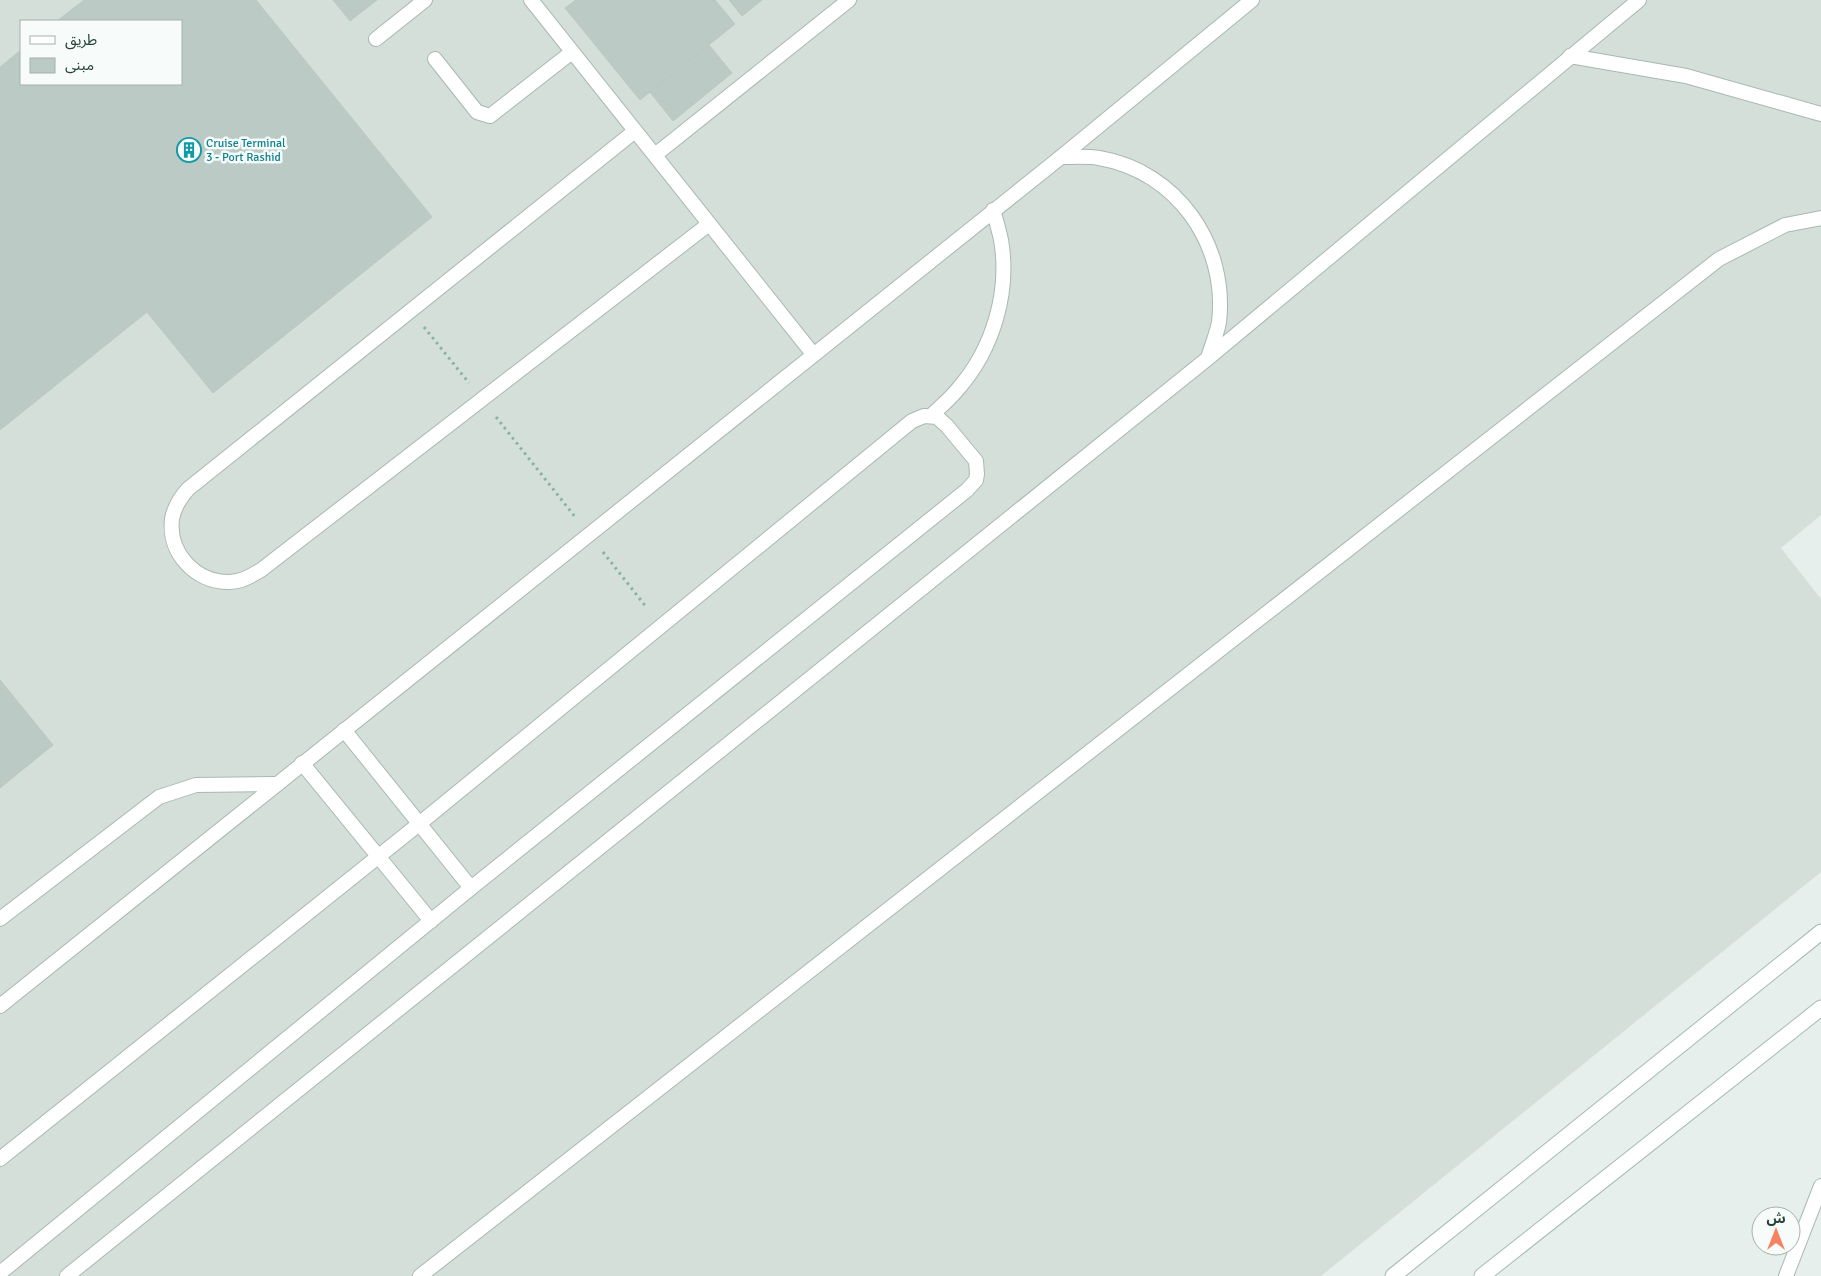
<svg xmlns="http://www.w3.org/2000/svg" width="1821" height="1276" font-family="Signika,'Noto Sans Arabic',sans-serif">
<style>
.built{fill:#d4dfda;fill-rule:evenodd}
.building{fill:#bbcac4;stroke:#b8c9c2}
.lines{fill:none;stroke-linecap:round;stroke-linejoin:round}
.lane-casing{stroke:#a8b8b2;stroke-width:16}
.secondary-casing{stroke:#a4bbb3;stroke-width:17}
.path{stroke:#86b3a5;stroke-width:3;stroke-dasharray:2.5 4;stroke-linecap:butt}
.lane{stroke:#fff;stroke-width:14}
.secondary{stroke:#fff;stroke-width:15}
.labels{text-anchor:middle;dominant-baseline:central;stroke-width:5;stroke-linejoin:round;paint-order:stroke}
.culture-label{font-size:12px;fill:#0d838f;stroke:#f7fbf9;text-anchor:start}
</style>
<rect width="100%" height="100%" fill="#e6efeb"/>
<!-- built -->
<path class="built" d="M0,0H1821V515L1781,548L1821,599V872L1321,1276H0ZM21,21H181V84H21Z"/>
<!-- building -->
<g class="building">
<polygon points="84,0 256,0 432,217 213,393 147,312 0,430 0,67 21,50 21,84 181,84 181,21 57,21"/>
<polygon points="333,0 377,0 350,21"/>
<polygon points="576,0 715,0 735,24 640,100 565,8"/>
<polygon points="729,0 762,0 742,16"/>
<polygon points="709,45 732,73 673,121 650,92"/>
<polygon points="0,680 53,745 0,788"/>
</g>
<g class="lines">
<defs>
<g id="lane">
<polyline points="531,0 813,354"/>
<polyline points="376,39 425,0"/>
<polyline points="1570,56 1686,76 1821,114"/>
<polyline points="435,59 477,112 490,116 572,52"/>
<path d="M635,131L188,489C180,498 174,507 172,519C168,553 195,582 229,582C241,582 251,576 261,570L709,224"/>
<polyline points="655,155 849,0"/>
<path d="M1061,157C1073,157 1087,156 1099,158C1177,171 1228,245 1219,322C1217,334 1211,347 1208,358"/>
<path d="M931,416C940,407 950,399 958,389C993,349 1010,292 1001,240C999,230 996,220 993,210"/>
<polyline points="344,730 471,888"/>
<polyline points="302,763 431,921"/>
<polyline points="0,919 159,797 196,785 277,784"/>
<polyline points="0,1006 1061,157 1252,0"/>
<polyline points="0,1159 419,824 912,421 924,416 937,417 947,426 976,461 977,474 976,480 967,490 471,888 0,1273"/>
<polyline points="67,1276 1207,359 1639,0"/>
<polyline points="420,1276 1719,259 1785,225 1821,218"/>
<polyline points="1786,1276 1821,1186"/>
</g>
<g id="secondary">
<polyline points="1393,1276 1821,932"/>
<polyline points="1482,1276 1821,1008"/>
</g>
</defs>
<!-- lane casing -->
<use href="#lane" class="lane-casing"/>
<!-- secondary casing -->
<use href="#secondary" class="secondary-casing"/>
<!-- path -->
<g class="path">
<polyline points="424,327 469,383"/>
<polyline points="496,417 576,518"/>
<polyline points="603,552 647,608"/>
</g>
<!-- lane -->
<use href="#lane" class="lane"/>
<!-- secondary -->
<use href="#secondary" class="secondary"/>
</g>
<!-- icons -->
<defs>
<symbol id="building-ring" viewBox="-11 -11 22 22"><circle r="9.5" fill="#f7fbf9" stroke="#0f9aa8" stroke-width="1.5"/><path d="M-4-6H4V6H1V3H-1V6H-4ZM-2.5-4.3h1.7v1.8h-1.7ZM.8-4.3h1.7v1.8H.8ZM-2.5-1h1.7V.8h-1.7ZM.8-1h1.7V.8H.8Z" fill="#0f9aa8"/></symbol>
</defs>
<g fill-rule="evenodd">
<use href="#building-ring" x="175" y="136" width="28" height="28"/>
</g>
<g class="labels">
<!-- culture labels -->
<g class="culture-label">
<text x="206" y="143">Cruise Terminal<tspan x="206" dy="14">3 - Port Rashid</tspan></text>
</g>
</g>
<!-- legend -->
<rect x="20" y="20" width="162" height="65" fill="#f7fbf9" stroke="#a3b1ad"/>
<rect x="30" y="36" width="25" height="8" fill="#ffffff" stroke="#a3b1ad"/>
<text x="65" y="45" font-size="15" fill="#24423a">طريق</text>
<rect x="30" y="58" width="25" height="15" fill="#bbcac4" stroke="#a3b1ad"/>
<text x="65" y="70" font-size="15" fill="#24423a">مبنى</text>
<!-- north arrow -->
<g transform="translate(1776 1231)"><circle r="24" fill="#f7fbf9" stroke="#a3b1ad"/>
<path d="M0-4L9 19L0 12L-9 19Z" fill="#f4845f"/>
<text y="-8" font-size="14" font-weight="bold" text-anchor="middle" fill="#24423a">ش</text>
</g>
</svg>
